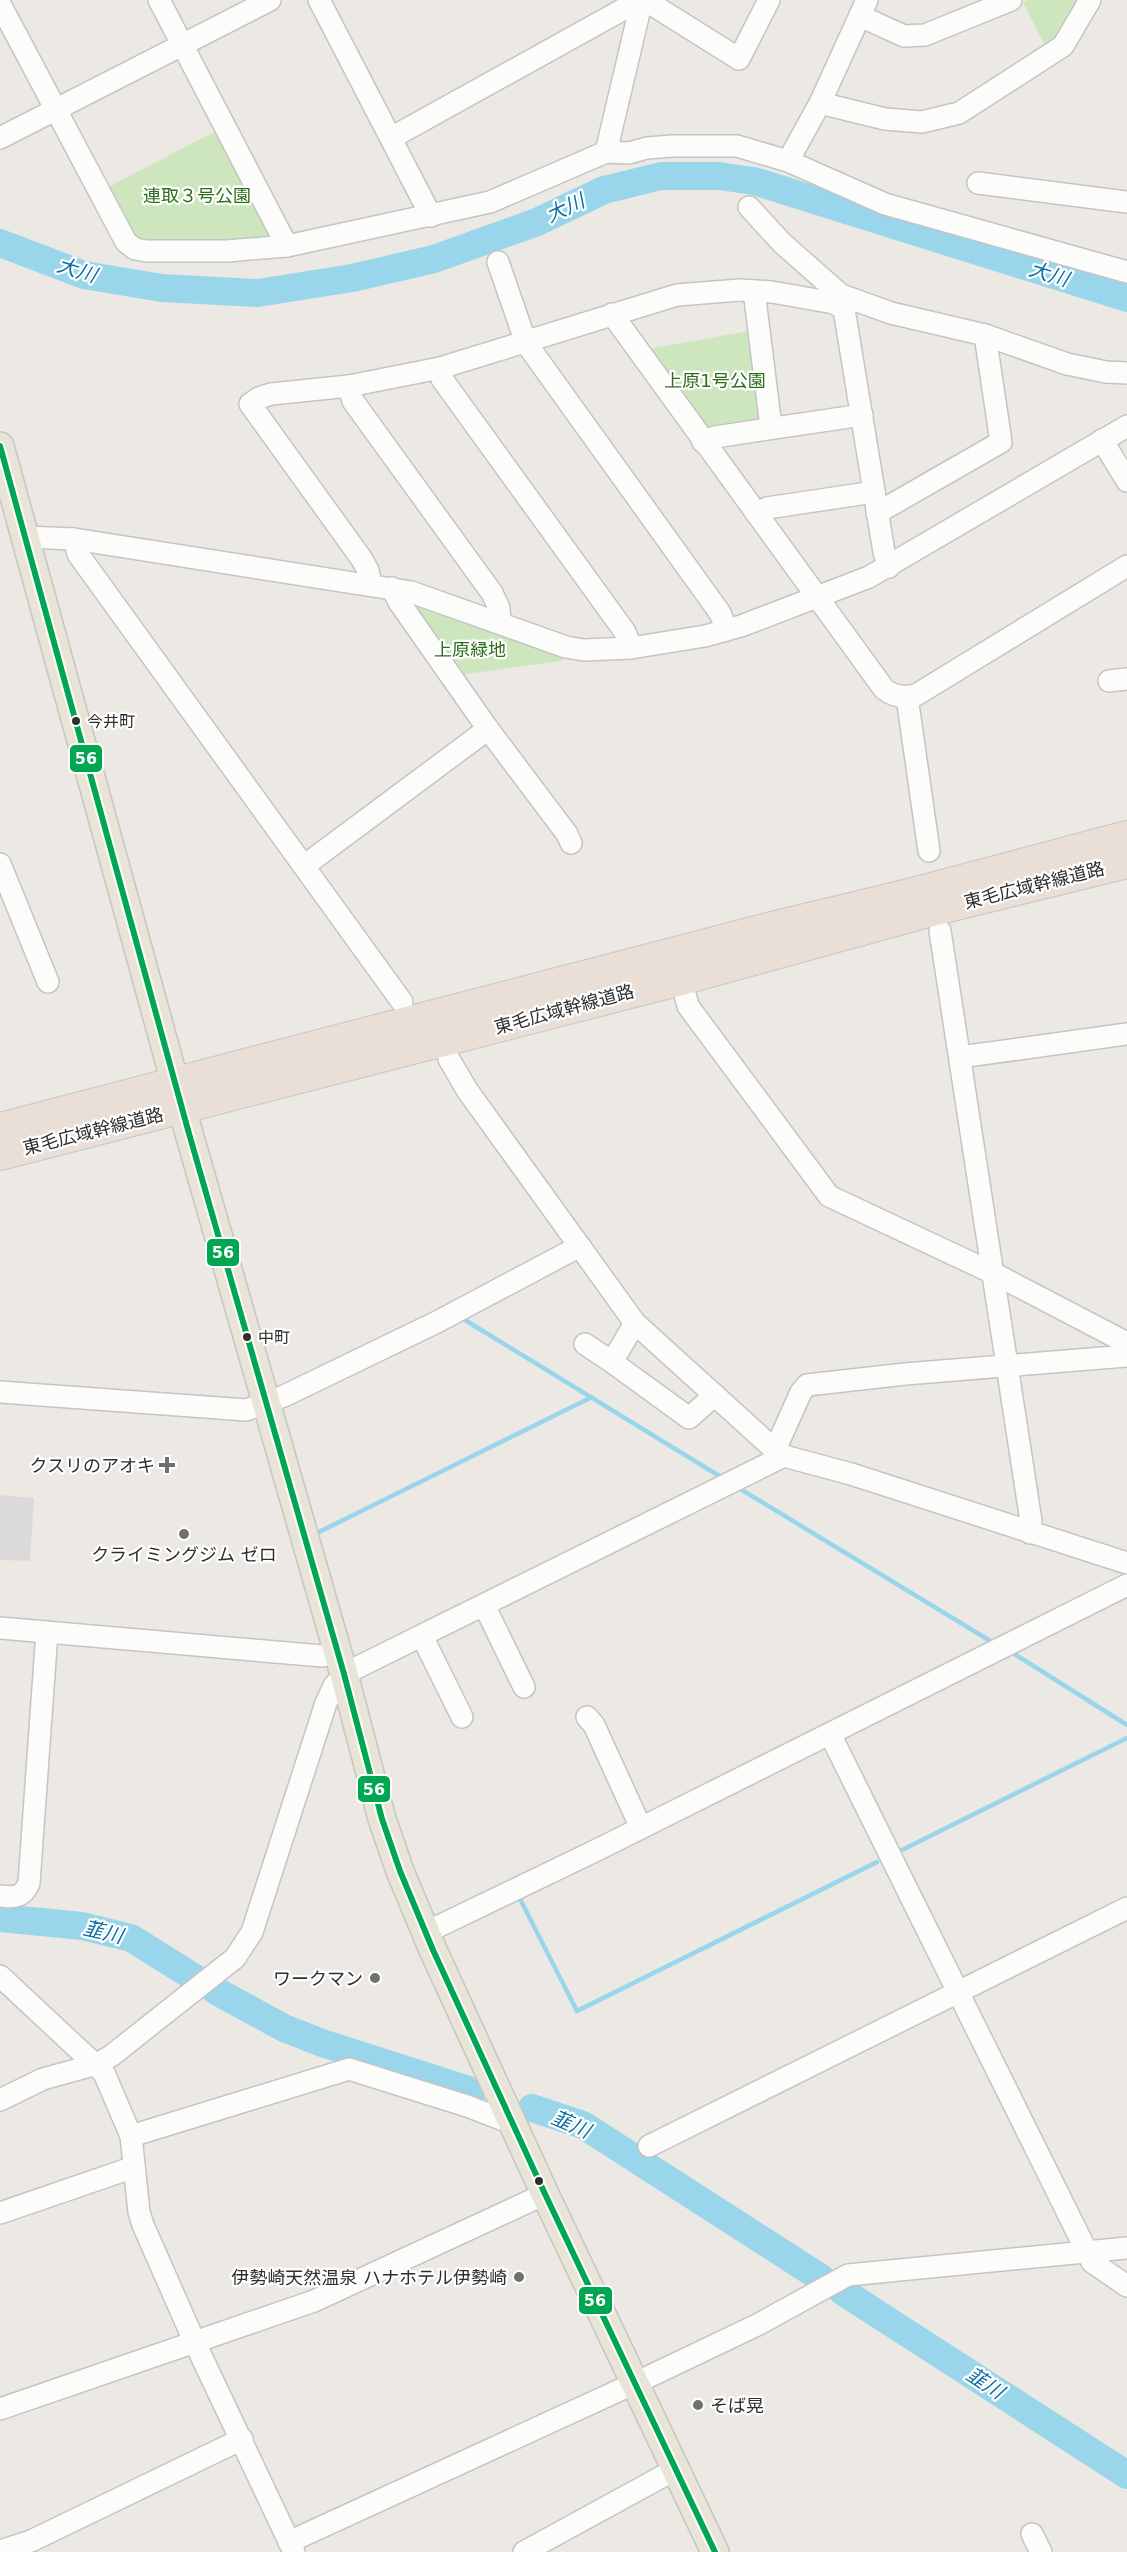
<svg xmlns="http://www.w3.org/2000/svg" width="1127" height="2552" font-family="'DejaVu Sans','Noto Sans JP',sans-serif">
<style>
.industrial{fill:#dcd9db}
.green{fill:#cee6be}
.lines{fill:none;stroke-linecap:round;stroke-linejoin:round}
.stream{stroke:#99d6ec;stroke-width:4.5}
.river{stroke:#99d6ec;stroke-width:28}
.minor-casing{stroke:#c5c4c5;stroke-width:24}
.major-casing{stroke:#c6c5c4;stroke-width:30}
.highway-casing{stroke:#c6c5c4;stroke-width:34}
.minor{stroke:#fcfcfb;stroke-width:21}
.major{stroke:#e8e4d6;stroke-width:27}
.highway{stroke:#eadfd6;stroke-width:32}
.bus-1-casing{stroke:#fff;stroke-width:10}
.bus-1{stroke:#00a651;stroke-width:6}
.bus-dot{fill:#2e2e2e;stroke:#fff;stroke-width:2}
.poi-dot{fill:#706f6e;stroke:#fff;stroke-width:2}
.labels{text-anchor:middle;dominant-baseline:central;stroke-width:4.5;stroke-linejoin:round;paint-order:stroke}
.bus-label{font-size:16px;fill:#2e2e2e;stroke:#fff;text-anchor:start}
.park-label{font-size:18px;fill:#2c6e1b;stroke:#fff}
.street-label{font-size:18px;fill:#2e2e2e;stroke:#fff}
.poi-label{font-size:18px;fill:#2e2e2e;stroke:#fff;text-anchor:end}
.water-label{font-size:20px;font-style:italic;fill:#0d6fa3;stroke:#fff}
.line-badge{stroke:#fff;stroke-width:2}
.badge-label{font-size:16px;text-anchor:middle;font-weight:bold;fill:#fff}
</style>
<rect width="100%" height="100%" fill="#ece8e4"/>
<!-- industrial -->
<polygon class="industrial" points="0,1495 34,1498 30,1561 0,1560"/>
<!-- green -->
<g class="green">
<polygon points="1028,0 1085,0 1053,43 1046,48 1023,2"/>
<polygon points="218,130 273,236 267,241 139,243 130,239 104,189"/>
<polygon points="749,331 763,417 756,424 707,431 643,350"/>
<polygon points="408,602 565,658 561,661 459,675"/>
</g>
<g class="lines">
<!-- stream -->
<g class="stream">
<polyline points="460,1317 721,1477"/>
<polyline points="742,1490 992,1642"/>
<polyline points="317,1533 592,1397"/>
<polyline points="1016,1655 1127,1725"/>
<polyline points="902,1850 1127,1738"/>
<polyline points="517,1898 519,1897 577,2011 877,1862"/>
</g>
<!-- river -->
<g class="river">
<polyline points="0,243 84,275 162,288 258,293 352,278 434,259 537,222 604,190 661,176 719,176 754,181 1127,298"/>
<polyline points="0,1918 82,1926 131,1938 195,1978"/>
<polyline points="216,1991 284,2028 322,2043 472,2091"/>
<polyline points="532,2108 583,2125 821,2278"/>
<polyline points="842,2291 1127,2475"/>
</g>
<defs>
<g id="minor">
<polyline points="159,0 287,246"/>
<polyline points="319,0 431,216"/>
<polyline points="645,0 739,59 769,0"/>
<polyline points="0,4 126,242 135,249 147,251 227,251 287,246 490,202 606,152 629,153 647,148 673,146 737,146 788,161 885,204 1127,272"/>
<polyline points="860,16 904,36 925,35 1011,0"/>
<polyline points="820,103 885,119 922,122 959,113 1063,46 1090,0"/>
<polyline points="0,138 270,0"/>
<polyline points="391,138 640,0"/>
<polyline points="606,152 642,0"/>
<polyline points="788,161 820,103 867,0"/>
<polyline points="978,183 1127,202"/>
<polyline points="749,207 782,243 841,295"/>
<polyline points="498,262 526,343 720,613 727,630"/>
<polyline points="754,291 771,427"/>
<polyline points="834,303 841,295 891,313 985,335 1067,364 1106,372 1127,373"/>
<path d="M612,314L884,689C894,697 904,698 916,695L1127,566"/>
<polyline points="440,368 442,379 625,632 631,648"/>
<polyline points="349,386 353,401 492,593 499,608 500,623"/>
<polyline points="1102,440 1127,481"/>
<polyline points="703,442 715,437 862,415"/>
<polyline points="756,513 767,508 874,492"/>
<polyline points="877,513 1001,442 985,335"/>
<polyline points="25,537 74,539 411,592 566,647 584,650 631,648 705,636 741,626 869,577 1127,426"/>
<polyline points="74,539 78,554 402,1002"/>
<polyline points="371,584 368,570 361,558 250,404 259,398 271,394 349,386 440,368 677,295 740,290 772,292 834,303 844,309 884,552 889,567"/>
<polyline points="392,588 399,602 488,729 567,834 571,843"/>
<polyline points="1109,681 1127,679"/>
<polyline points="907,697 929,851"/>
<polyline points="0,864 48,982"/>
<polyline points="304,866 488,729"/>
<polyline points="940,931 1031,1521 1030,1533"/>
<polyline points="681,979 688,1006 829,1196 993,1273 1127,1343"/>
<polyline points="960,1057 1127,1034"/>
<polyline points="449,1059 467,1090 635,1323 775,1450 784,1456 851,1474 1127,1563"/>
<polyline points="635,1323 612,1362 689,1418 715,1395"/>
<polyline points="585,1344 612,1362"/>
<polyline points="0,1392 246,1410 284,1396 437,1322 580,1246"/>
<polyline points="775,1450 801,1392 807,1385 905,1374 1127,1356"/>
<polyline points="484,1605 524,1687"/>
<polyline points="0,1628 322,1656 337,1653"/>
<polyline points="422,1636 462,1717"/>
<polyline points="587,1717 594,1725 641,1828"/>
<polyline points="830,1734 1092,2262 1127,2286"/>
<path d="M0,1896C15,1898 23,1897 29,1883L47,1632"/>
<polyline points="424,1930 435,1928 603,1847 1127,1585"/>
<polyline points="0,1976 104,2073 131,2136 139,2212 143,2225 195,2343 294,2552"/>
<polyline points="0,2100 43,2079 97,2064 111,2056 235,1958 252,1932 326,1703 334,1686 344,1674 784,1456"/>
<polyline points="131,2136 349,2069 467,2106 514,2124"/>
<polyline points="649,2146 1127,1908"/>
<polyline points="0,2213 134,2167"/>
<polyline points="0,2409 314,2301 545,2194"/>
<polyline points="1032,2534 1041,2552"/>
<polyline points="289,2542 646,2378 759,2324 848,2275 1127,2248"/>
<polyline points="0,2551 31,2541 242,2439"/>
<polyline points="524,2552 676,2469"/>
</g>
<polyline id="major" points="0,446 188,1130 344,1674 382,1819 400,1871 433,1950 545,2194 715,2552"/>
<g id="highway">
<polyline points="0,1129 772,928 913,894 1127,837"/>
<polyline points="0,1154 681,979 924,912 1127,862"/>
</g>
</defs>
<!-- minor casing -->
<use href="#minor" class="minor-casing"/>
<!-- major casing -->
<use href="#major" class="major-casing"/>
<!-- highway casing -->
<use href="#highway" class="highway-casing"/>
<!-- minor -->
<use href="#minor" class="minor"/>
<!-- major -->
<use href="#major" class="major"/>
<!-- highway -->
<use href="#highway" class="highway"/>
<defs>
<polyline id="bus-1" points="0,446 188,1130 344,1674 382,1819 400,1871 433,1950 545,2194 715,2552"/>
</defs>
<!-- bus-1 casing -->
<use href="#bus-1" class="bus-1-casing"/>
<!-- bus-1 -->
<use href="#bus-1" class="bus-1"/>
</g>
<!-- markers -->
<g class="bus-dot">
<circle cx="76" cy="721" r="5"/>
<circle cx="247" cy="1337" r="5"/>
<circle cx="539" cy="2181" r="5"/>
</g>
<g class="poi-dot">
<path d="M164 1456h6v6h6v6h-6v6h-6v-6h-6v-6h6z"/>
<circle cx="184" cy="1534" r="6"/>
<circle cx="375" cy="1978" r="6"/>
<circle cx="519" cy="2277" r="6"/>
<circle cx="698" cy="2405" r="6"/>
</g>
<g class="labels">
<!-- bus labels -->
<g class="bus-label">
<text x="87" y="721">今井町</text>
<text x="258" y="1337">中町</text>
</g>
<!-- park labels -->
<g class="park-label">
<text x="197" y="195">連取３号公園</text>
<text x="715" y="380">上原1号公園</text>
<text x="470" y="649">上原緑地</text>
</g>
<!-- street labels -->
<g class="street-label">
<text transform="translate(1034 885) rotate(-14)">東毛広域幹線道路</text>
<text transform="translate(564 1009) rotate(-15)">東毛広域幹線道路</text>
<text transform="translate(93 1131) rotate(-14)">東毛広域幹線道路</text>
</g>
<!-- poi labels -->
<g class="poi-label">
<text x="155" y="1465">クスリのアオキ</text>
<text x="184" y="1554" text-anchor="middle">クライミングジム ゼロ</text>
<text x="363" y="1978">ワークマン</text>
<text x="507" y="2277">伊勢崎天然温泉 ハナホテル伊勢崎</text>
<text x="710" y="2405" text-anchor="start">そば晃</text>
</g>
<!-- water labels -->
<g class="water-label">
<text transform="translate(565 208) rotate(-25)">大川</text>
<text transform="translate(77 270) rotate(17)">大川</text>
<text transform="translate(1049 274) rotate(17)">大川</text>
<text transform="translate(103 1932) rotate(13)">韮川</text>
<text transform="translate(571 2124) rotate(23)">韮川</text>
<text transform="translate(985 2383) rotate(33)">韮川</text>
</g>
</g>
<g class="line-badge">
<rect x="69" y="744" width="34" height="29" rx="6" fill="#00a651"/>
<rect x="206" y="1238" width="34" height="29" rx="6" fill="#00a651"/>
<rect x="357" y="1775" width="34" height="28" rx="6" fill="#00a651"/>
<rect x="578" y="2286" width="35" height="29" rx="6" fill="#00a651"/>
</g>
<g class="badge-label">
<text x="86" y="764">56</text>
<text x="223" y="1258">56</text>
<text x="374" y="1795">56</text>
<text x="595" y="2306">56</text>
</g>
</svg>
